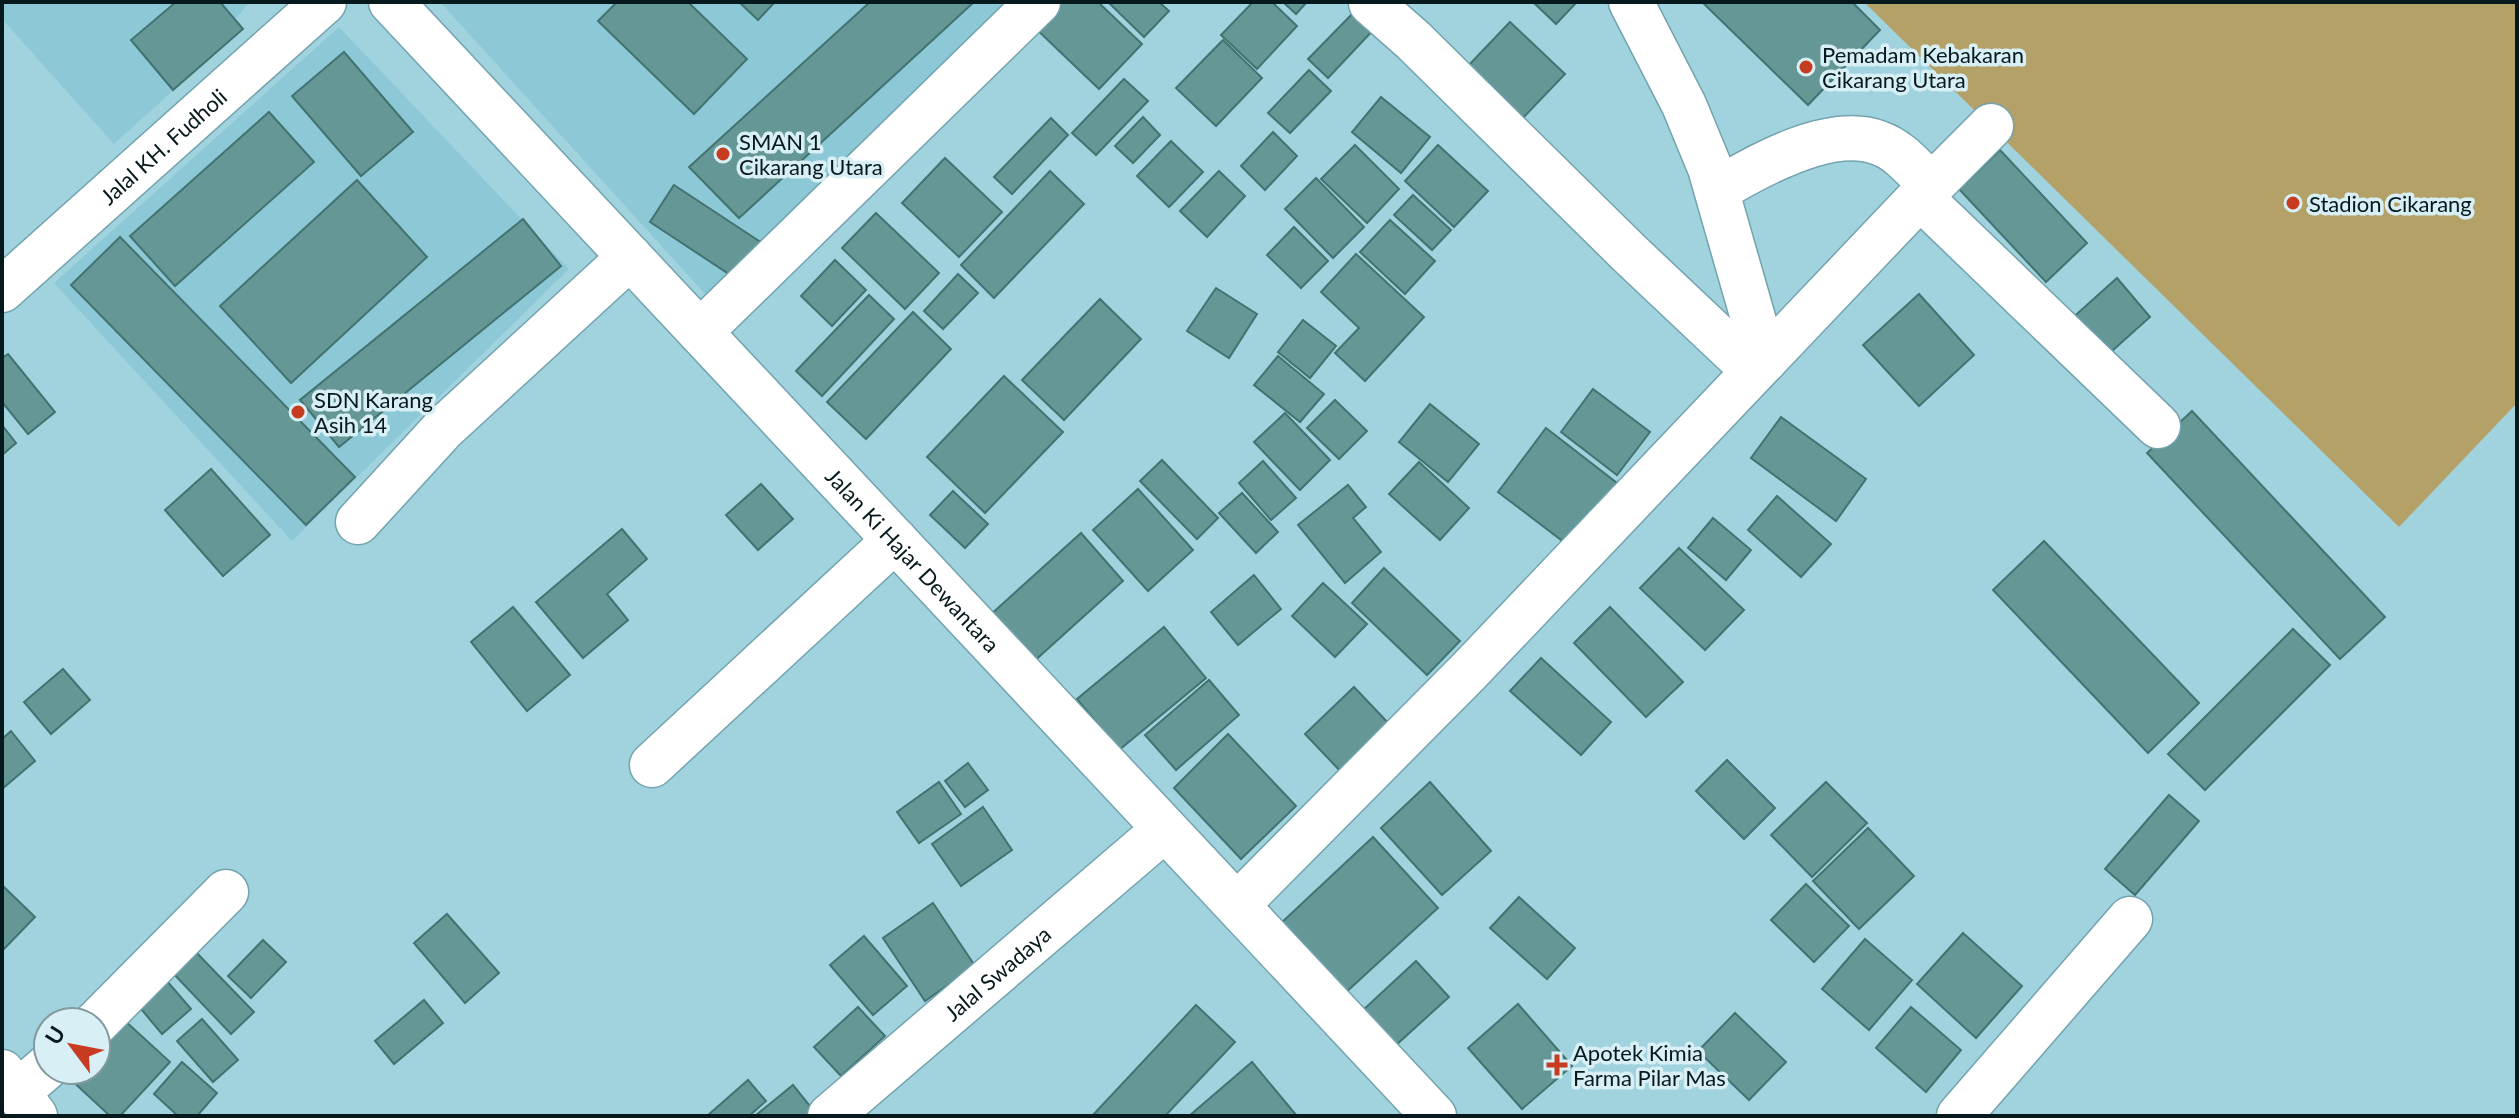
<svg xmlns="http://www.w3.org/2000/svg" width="2519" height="1118" font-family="Lato,sans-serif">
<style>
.built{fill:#8cc8d6}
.green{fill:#b3a168}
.building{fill:#649795;stroke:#417371;stroke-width:2}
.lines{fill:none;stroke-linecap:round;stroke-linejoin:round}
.minor-casing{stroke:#72a3ae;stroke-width:47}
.secondary-casing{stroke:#72a3ae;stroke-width:47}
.minor{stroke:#fff;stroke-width:44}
.secondary{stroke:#fff;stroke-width:44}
.poi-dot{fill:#c73c20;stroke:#d7eff5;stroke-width:3}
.labels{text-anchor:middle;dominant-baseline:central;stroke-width:7;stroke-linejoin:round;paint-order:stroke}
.poi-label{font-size:22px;fill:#061a1e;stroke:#d7eff5;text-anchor:start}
.street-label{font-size:22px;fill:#061a1e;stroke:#d7eff5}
</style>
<rect width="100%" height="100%" fill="#a1d3df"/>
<!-- built -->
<g class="built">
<polygon points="2,2 249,2 198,68 114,144 2,19"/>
<polygon points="440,2 1020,2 716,306"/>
<polygon points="339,27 569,269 292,541 54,283"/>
</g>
<!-- green -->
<polygon class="green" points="1864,2 2517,2 2517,403 2399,527"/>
<!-- building -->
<g class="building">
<polygon points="176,2 220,2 243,29 173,90 131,40"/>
<polygon points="617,2 688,2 747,59 694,114 598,21"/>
<polygon points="739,2 775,2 758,20"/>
<polygon points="870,2 974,2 739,218 689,167"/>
<polygon points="1055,2 1098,2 1142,44 1099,89 1032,25"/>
<polygon points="1108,2 1159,2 1169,11 1144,37"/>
<polygon points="1253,2 1272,2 1297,26 1257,69 1221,35"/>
<polygon points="1283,2 1307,2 1296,14"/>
<polygon points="1533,2 1577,2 1556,24"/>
<polygon points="1702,2 1852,2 1880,30 1808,105"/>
<polygon points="1358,8 1377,26 1328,78 1308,59"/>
<polygon points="1510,22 1565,74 1521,120 1467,67"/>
<polygon points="1223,40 1262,78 1216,126 1176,88"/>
<polygon points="344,52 413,132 361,176 292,96"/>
<polygon points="1309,70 1331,91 1290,133 1268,113"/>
<polygon points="1124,79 1148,101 1096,155 1072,133"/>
<polygon points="1381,97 1430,137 1401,173 1352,132"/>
<polygon points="269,112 314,162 175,286 130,236"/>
<polygon points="1143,117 1160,135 1133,163 1115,146"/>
<polygon points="1051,118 1068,135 1012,194 994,177"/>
<polygon points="1273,132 1297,156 1265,190 1241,166"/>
<polygon points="1171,141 1203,172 1169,207 1137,176"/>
<polygon points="1355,145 1399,189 1367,223 1321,179"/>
<polygon points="1438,145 1488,191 1454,227 1405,181"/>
<polygon points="2000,150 2087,243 2046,282 1959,189"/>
<polygon points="945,158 1002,212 959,257 902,203"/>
<polygon points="1050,171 1084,204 994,298 961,265"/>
<polygon points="1219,171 1245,196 1207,237 1180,211"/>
<polygon points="1316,178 1364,227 1333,258 1285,209"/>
<polygon points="357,180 427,257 291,383 220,306"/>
<polygon points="674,185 762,243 738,280 650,222"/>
<polygon points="1413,195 1451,230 1432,250 1394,215"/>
<polygon points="876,213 939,273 905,309 842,248"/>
<polygon points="523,219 561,266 339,447 300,400"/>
<polygon points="1390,220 1435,261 1405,294 1360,252"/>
<polygon points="1294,227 1328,261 1301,288 1267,255"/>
<polygon points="120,237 355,477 306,525 71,285"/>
<polygon points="1356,254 1424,317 1365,381 1335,353 1359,328 1321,292"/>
<polygon points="835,260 866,290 832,326 801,296"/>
<polygon points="958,274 978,293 943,329 924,311"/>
<polygon points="2117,278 2150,317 2103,359 2069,321"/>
<polygon points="1216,288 1257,314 1229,358 1187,331"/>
<polygon points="1919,294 1974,355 1919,406 1863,345"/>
<polygon points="869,295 894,319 822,396 796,371"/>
<polygon points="1100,299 1141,339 1064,420 1022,380"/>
<polygon points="913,312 951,349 866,439 827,402"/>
<polygon points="1303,320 1336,346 1310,378 1278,352"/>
<polygon points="8,354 55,412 28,434 2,402 2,358"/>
<polygon points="1278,356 1324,394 1300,422 1254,385"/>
<polygon points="1004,376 1063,432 985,513 927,457"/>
<polygon points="1593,389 1650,432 1617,475 1561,432"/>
<polygon points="1335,400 1367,431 1339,459 1307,428"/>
<polygon points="1430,404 1479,444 1448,482 1399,442"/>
<polygon points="2192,411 2385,617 2340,659 2147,453"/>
<polygon points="1285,413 1330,460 1300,490 1254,442"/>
<polygon points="1781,417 1866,479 1836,521 1751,458"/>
<polygon points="2,425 16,443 2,455"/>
<polygon points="1546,428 1617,483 1569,546 1498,492"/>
<polygon points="1162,460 1218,518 1197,539 1140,481"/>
<polygon points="1263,461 1296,498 1271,520 1239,483"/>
<polygon points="1419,462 1469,508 1440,540 1389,494"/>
<polygon points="211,469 270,535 223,576 165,510"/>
<polygon points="761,484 793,519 758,550 726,515"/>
<polygon points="1348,485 1366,507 1353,518 1381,552 1345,583 1298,525"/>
<polygon points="1138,489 1193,550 1148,591 1093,530"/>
<polygon points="953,491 988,524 965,548 930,515"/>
<polygon points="1242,493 1278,532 1256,553 1219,513"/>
<polygon points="1777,496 1831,544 1801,577 1748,530"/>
<polygon points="1713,518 1751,550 1726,580 1688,548"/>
<polygon points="622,529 647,559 607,594 628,620 583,658 536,602"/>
<polygon points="1081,533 1123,581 1031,664 989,616"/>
<polygon points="2044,541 2199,703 2148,753 1993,590"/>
<polygon points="1679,548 1744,610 1705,650 1640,588"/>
<polygon points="1384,568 1460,641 1427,675 1352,603"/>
<polygon points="1254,575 1281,609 1238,645 1211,612"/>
<polygon points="1323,583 1367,624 1335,657 1292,616"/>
<polygon points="513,607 570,675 527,711 471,642"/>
<polygon points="1610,607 1683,682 1646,717 1574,643"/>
<polygon points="1164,627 1206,678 1119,750 1077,699"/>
<polygon points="2293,629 2330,665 2205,790 2168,754"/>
<polygon points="1541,658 1611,722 1581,755 1510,691"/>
<polygon points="63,669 90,700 51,734 24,702"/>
<polygon points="1209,680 1239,715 1176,770 1145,735"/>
<polygon points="1354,687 1393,728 1344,775 1305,734"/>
<polygon points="11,731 35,761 2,789 2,739"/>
<polygon points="1228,734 1296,806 1241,859 1174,788"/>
<polygon points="1727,760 1775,808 1744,839 1696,791"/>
<polygon points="968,763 988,790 965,807 945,781"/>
<polygon points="939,782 961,814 919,843 897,812"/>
<polygon points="1430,782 1491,851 1442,895 1381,828"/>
<polygon points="1826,782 1867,823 1812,877 1771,835"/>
<polygon points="2169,795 2199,821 2135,895 2105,869"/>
<polygon points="983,807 1012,850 961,886 932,844"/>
<polygon points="1868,828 1914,876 1859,929 1813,881"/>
<polygon points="1373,837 1438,908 1344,994 1280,924"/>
<polygon points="1806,884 1849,926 1814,962 1771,920"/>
<polygon points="4,887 35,917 2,951 2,888"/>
<polygon points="1519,897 1575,948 1547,979 1490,928"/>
<polygon points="933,903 975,966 925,1001 883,938"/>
<polygon points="447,914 499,973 465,1003 414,943"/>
<polygon points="1963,933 2022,986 1976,1038 1917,984"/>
<polygon points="864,936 907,986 873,1015 830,965"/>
<polygon points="1865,939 1912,980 1869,1030 1822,989"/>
<polygon points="263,940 286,962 251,998 228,976"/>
<polygon points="190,946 254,1012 231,1034 168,968"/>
<polygon points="1416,961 1449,997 1395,1046 1362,1011"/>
<polygon points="160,973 191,1009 162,1034 131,997"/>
<polygon points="424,1000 443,1023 394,1064 375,1041"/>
<polygon points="1518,1004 1572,1066 1522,1109 1468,1048"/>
<polygon points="1196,1005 1235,1042 1165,1116 1092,1116"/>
<polygon points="858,1007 885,1036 841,1076 814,1047"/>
<polygon points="1911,1007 1961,1050 1926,1092 1876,1048"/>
<polygon points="1735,1013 1786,1062 1749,1100 1698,1051"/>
<polygon points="123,1019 170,1062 120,1116 110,1116 69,1078 76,1070 96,1070 96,1048"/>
<polygon points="202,1019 238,1060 213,1082 177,1041"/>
<polygon points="182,1062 217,1093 197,1116 178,1116 154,1094"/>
<polygon points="1252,1062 1297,1116 1189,1116"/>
<polygon points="748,1080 766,1101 749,1116 707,1116"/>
<polygon points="793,1085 814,1111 808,1116 755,1116"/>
</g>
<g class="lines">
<defs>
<g id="minor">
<polyline points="1631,2 1684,105 1710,168 1765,360"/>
<polyline points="1371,3 1413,40 1628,252 1754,371"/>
<path d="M1717,190C1757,166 1831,124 1879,143C1900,150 1915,170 1931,185"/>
<polyline points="1920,197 2158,426"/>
<polyline points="700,332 1038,2"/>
<polyline points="358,522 444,428 630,257"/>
<polyline points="652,765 895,540"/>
<polyline points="1237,905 1470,670 1920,197 1991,126"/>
<polyline points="96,1023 226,892"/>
<polyline points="2,1072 35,1116"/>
<polyline points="17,1093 48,1066"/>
<path id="s1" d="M830,1116L1165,829"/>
<polyline points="1959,1116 2130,919"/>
</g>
<g id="secondary">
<path id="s2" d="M391,2L1434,1116"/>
<path id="s3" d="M2,290L324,2"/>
</g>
</defs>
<!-- minor casing -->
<use href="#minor" class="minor-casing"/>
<!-- secondary casing -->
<use href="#secondary" class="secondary-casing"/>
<!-- minor -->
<use href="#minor" class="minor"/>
<!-- secondary -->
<use href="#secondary" class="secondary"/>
</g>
<!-- markers -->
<g class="poi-dot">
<circle cx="1806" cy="67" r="8"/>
<circle cx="723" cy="154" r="8"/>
<circle cx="2293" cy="203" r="8"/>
<circle cx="298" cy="412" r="8"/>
<path d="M1553 1053h8v8h8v8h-8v8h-8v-8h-8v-8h8z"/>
</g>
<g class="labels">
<!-- poi labels -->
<g class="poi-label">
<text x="1822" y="54">Pemadam Kebakaran<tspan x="1822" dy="25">Cikarang Utara</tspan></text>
<text x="739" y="141">SMAN 1<tspan x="739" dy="25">Cikarang Utara</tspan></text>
<text x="2309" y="203">Stadion Cikarang</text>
<text x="314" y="399">SDN Karang<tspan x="314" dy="25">Asih 14</tspan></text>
<text x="1573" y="1052">Apotek Kimia<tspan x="1573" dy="25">Farma Pilar Mas</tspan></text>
</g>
<!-- street labels -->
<g class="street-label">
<text stroke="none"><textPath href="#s3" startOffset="216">Jalal KH. Fudholi</textPath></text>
<text stroke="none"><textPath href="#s2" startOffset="764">Jalan Ki Hajar Dewantara</textPath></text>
<text stroke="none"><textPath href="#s1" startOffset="220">Jalal Swadaya</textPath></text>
</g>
</g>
<!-- border -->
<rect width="2519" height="1118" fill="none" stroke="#061a1e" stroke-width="8"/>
<!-- north arrow -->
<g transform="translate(72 1046) rotate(302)"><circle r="38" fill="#d7eff5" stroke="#839a9f" stroke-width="2"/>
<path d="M0-6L14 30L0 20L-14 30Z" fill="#c73c20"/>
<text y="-12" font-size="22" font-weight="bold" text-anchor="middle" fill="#061a1e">U</text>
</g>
</svg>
